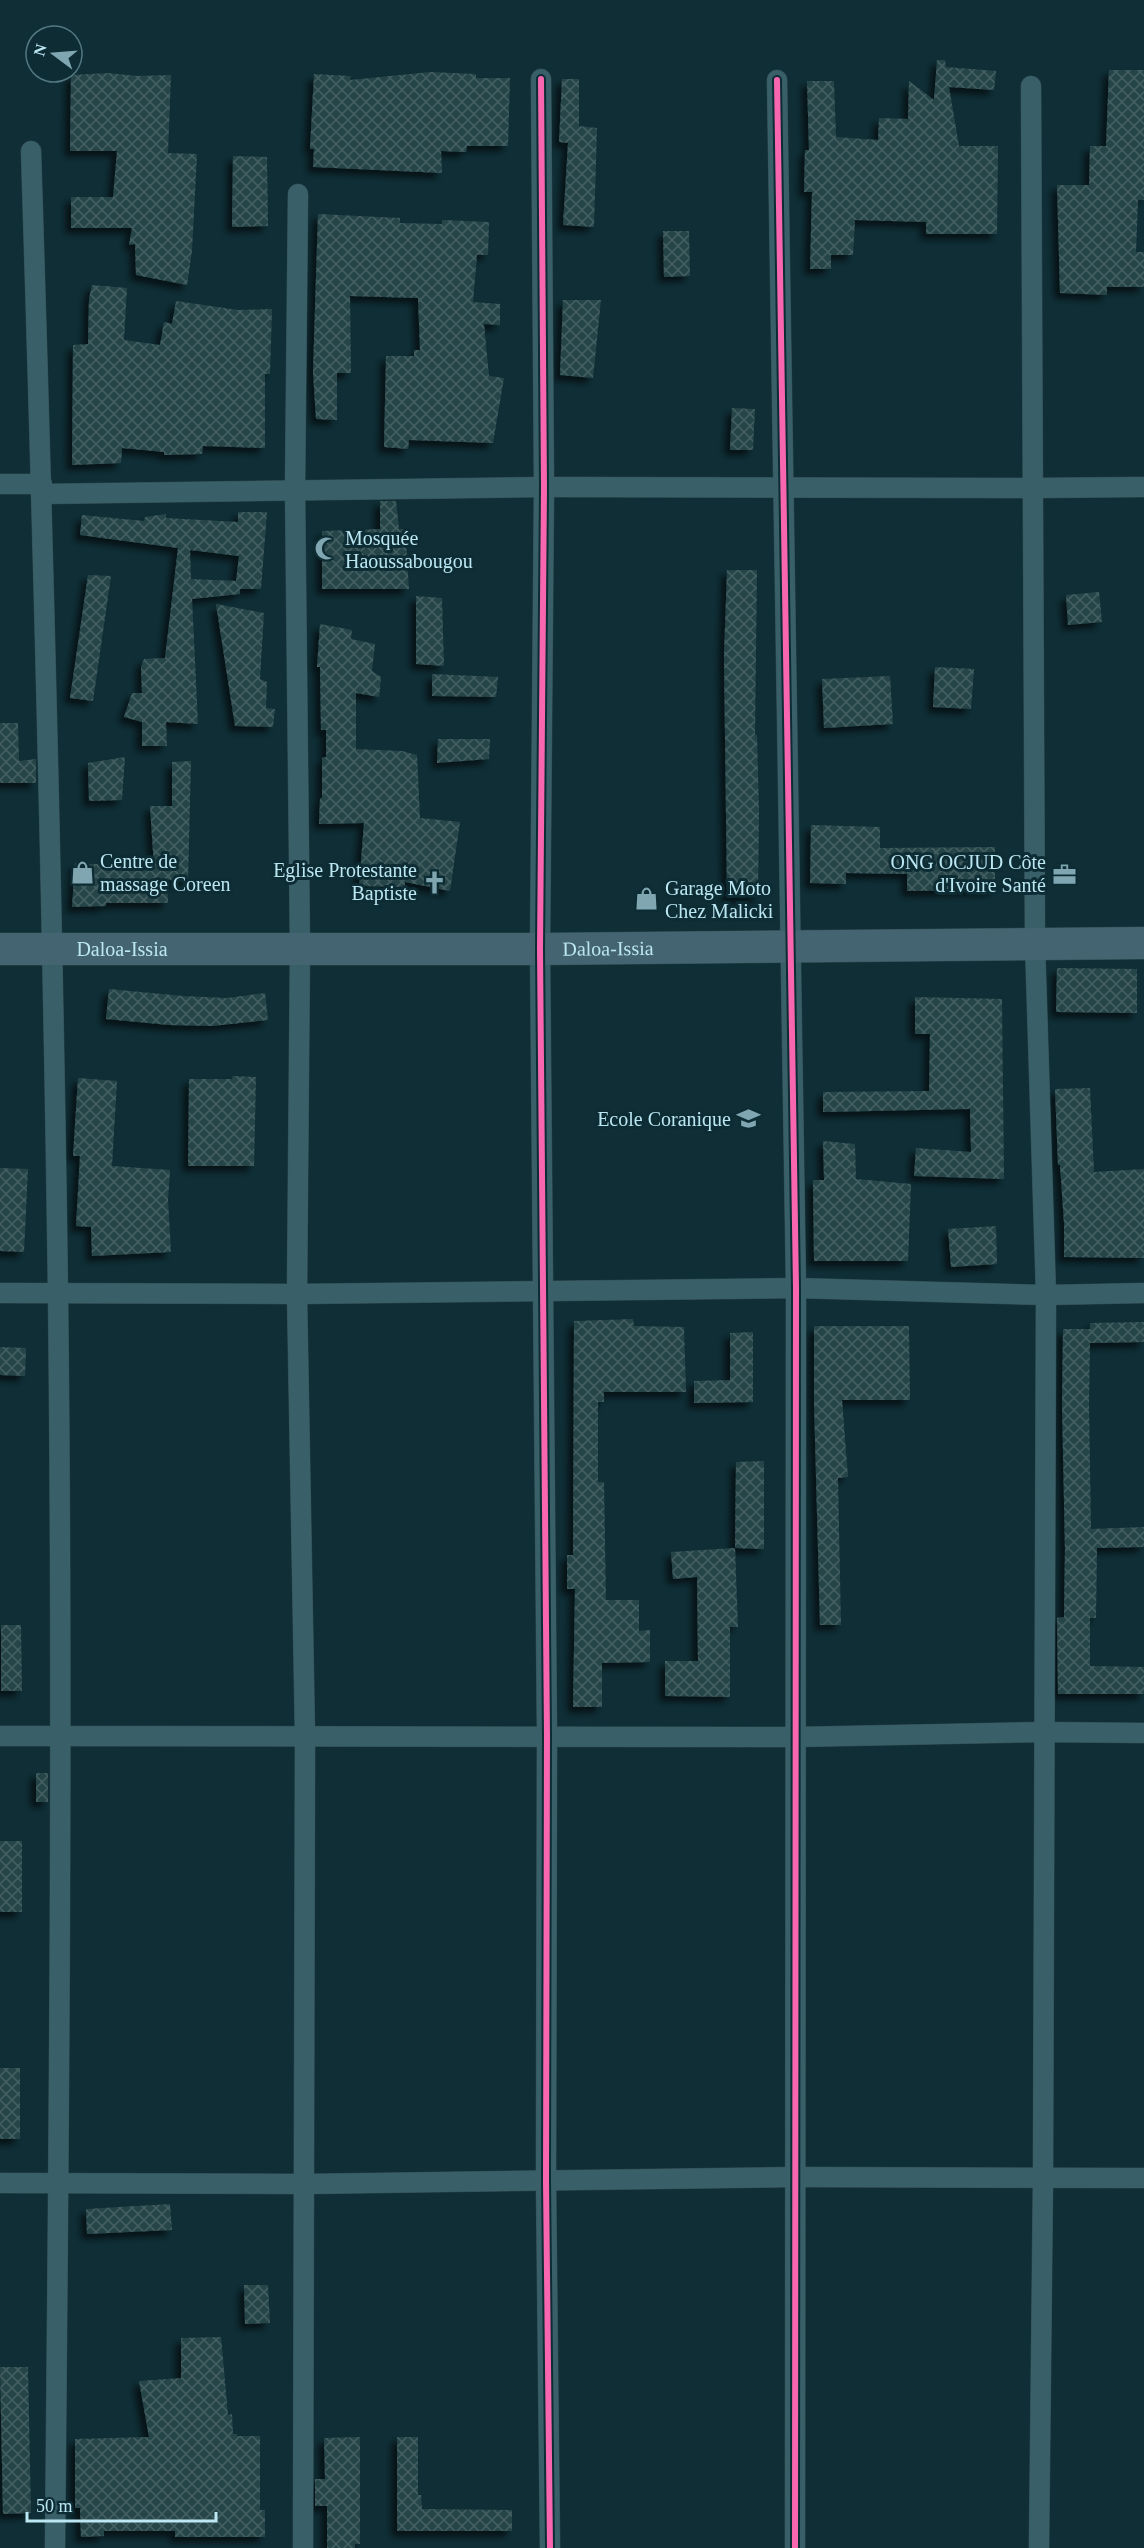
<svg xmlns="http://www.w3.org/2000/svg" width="1144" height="2548" font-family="Georgia,serif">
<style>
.building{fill:url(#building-cross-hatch);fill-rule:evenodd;filter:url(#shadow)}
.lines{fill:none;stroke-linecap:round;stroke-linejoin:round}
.street-casing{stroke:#30494f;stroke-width:21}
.primary-casing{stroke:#30494f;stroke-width:33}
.street{stroke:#396068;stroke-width:20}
.primary{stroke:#446471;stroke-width:32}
.cycleway-casing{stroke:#0d2c34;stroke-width:10}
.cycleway{stroke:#f766af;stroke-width:6}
.labels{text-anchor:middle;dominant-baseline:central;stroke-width:6;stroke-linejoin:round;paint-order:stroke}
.poi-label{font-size:20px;fill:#bbe7f3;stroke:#0d2c34;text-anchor:start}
.street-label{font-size:20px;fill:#bbe7f3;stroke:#0d2c34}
</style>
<defs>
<pattern id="building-cross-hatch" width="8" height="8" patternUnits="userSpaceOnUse" patternTransform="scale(1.5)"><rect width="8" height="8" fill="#284549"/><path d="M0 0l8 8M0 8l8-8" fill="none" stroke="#456064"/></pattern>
<filter id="shadow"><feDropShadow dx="-5.5" dy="5.5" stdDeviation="3" flood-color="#0009"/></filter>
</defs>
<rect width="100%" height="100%" fill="#0f2e36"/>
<!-- building -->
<g class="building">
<polygon points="937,60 945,60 946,67 996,71 994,90 949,87 959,146 998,146 997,234 926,234 926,222 855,220 853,255 831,255 831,269 810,269 812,192 804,192 805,150 809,150 807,81 834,81 836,137 878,140 879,118 908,119 909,81 934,100"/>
<polygon points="1109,70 1144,70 1144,200 1138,200 1136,252 1144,252 1144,287 1107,287 1107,295 1060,293 1057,185 1089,185 1090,146 1106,146"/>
<polygon points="430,72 476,74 476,78 510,78 508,146 467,146 466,152 441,151 442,173 313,167 314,149 310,149 314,74 351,76 350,80"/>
<polygon points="108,73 137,76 171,75 168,153 197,154 192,251 187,285 136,275 135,244 129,245 132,228 71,228 71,197 113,197 117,151 70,151 71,75"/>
<polygon points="562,79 579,79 579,126 597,128 594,227 563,225 568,143 559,142"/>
<polygon points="233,156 267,157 268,226 232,227"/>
<polygon points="318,214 400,218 400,223 442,224 442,220 489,222 488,255 477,255 473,302 500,304 500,325 484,324 489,376 504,378 493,443 409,440 408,449 384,447 386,356 414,356 414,350 420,350 418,298 350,296 351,373 337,373 337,420 316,419 313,372"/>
<polygon points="663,231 689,231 690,276 664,277"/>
<polygon points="92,285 127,288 124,340 160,345 164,322 172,324 176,301 238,310 272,309 270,374 265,374 265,448 203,446 202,454 164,455 164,452 122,448 121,463 72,465 73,345 88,344 89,299"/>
<polygon points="563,300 601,300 593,378 560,375"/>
<polygon points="732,408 755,409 753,450 730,450"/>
<polygon points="380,501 396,501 399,529 405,529 409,589 322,589 322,531 380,529"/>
<path d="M238,512H267L261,589H240V594L192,599L198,724L166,722L167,746H142V722L124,717L132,693H142L141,667L144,659L165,658L178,548L80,535L82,515L144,521L145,517L166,514V518L238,522ZM190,550L239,556L236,581L191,579Z"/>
<polygon points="727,570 757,570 755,735 757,735 759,812 758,897 727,897 724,656"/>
<polygon points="88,575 111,576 93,701 70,698"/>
<polygon points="1099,592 1102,622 1068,625 1066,595"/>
<polygon points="416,596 442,598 444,666 416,664"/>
<polygon points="216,604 264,613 260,679 267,682 266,708 275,709 273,727 235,726"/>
<polygon points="320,624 352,630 351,639 375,644 372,671 381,677 379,697 356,693 356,749 402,751 417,755 420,818 460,822 450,891 405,882 405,887 359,886 364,823 319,824 320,798 322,798 322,758 326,757 326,730 321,730 320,667 317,667"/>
<polygon points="935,667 974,669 971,709 933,707"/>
<polygon points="432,674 498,677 496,697 432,696"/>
<polygon points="890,676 893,724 824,728 822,679"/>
<polygon points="0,723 18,723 19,761 36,759 36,783 0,783"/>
<polygon points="438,739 490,739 489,759 437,763"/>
<polygon points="125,757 122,800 89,801 88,763"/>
<polygon points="191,761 188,882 167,880 168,903 106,903 106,906 72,907 75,863 154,867 150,806 172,806 172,762"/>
<polygon points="811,825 880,827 880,848 995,847 995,890 907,891 907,874 846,873 846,884 810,883"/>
<polygon points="1057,968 1137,969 1137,1013 1056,1012"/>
<polygon points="109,989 183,996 226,998 265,993 268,1020 212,1026 169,1025 106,1019"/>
<polygon points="915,997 1002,999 1004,1179 914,1176 916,1148 971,1152 970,1109 823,1112 823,1092 929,1091 930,1034 915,1034"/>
<polygon points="233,1076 256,1077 254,1166 188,1166 189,1079 232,1079"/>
<polygon points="78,1078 117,1081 112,1166 170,1170 168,1200 171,1252 92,1256 91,1227 76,1226 80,1156 73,1156"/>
<polygon points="1090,1088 1094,1172 1144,1169 1144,1258 1064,1257 1064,1223 1060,1165 1058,1165 1055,1089"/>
<polygon points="823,1141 855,1144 856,1179 911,1184 908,1261 814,1261 813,1180 824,1180"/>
<polygon points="0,1168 28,1169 24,1252 0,1251"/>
<polygon points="996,1226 997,1264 951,1267 948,1229"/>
<polygon points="633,1319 634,1326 684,1327 686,1392 604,1392 604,1402 598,1402 598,1482 604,1482 606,1600 639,1600 639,1631 650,1630 650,1662 602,1663 602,1707 573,1707 575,1589 567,1589 567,1555 573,1555 574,1321"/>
<polygon points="1144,1322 1144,1342 1090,1343 1089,1404 1091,1529 1144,1527 1144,1547 1097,1548 1096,1618 1090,1618 1090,1666 1144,1667 1144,1694 1058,1694 1057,1618 1064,1617 1065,1549 1062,1404 1063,1329 1090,1329 1090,1323"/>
<polygon points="814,1326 909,1326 910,1400 842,1400 848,1477 838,1478 841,1625 820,1625 814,1402"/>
<polygon points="753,1332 753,1402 694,1403 694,1381 730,1380 730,1333"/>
<polygon points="0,1347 26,1348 25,1376 0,1375"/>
<polygon points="764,1461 764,1549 735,1548 736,1462"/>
<polygon points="735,1548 738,1627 730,1627 730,1697 665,1696 665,1661 698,1661 697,1577 673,1579 671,1552"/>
<polygon points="1,1625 21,1625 22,1691 1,1691"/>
<rect x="36" y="1773" width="12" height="29"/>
<rect x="0" y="1841" width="22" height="71"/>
<rect x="0" y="2068" width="20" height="71"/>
<polygon points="170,2204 172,2230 87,2234 86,2209"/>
<polygon points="244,2285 268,2285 270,2323 245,2324"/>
<polygon points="221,2337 228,2415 232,2414 233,2434 237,2434 237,2436 260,2436 260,2510 265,2510 265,2537 175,2537 175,2531 104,2531 104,2536 81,2537 80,2508 75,2508 75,2439 149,2437 139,2381 181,2378 181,2338"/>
<polygon points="0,2367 28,2367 31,2513 3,2514"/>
<polygon points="360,2437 360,2544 355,2544 355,2548 327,2548 327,2506 315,2506 315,2479 325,2479 324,2438"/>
<polygon points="397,2437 418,2437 418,2495 421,2495 422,2509 512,2510 512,2531 397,2531"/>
</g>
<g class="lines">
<defs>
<g id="street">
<polyline points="541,79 544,487 540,949 547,1735 546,2181 550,2548"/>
<polyline points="777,80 796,1288 795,2548"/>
<polyline points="1031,86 1035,943 1046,1295 1043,2178 1039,2548"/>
<path d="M31,151C43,533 53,914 58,1295C63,1713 59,2130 55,2548"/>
<polyline points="298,194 295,489 300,948 297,1294 305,1736 303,2548"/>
<polyline points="0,484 42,484"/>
<polyline points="41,494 544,487 1033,488 1144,487"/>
<polyline points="0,1293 297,1294 796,1288 1046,1295 1144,1293"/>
<polyline points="0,1736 796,1737 1044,1732 1144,1733"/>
<polyline points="0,2183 305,2184 795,2177 1144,2178"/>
</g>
<g id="primary">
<path id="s1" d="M0,949H540L1144,943"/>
</g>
</defs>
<!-- street casing -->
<use href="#street" class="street-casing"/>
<!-- primary casing -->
<use href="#primary" class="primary-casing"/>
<!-- street -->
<use href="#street" class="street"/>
<!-- primary -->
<use href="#primary" class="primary"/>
<defs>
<g id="cycleway">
<polyline points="541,79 544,487 540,949 547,1735 546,2181 550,2548"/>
<polyline points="777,80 796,1288 795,2548"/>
</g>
</defs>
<!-- cycleway casing -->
<use href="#cycleway" class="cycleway-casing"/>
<!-- cycleway -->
<use href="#cycleway" class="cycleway"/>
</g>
<!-- icons -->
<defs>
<symbol id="mosque-bare" viewBox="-9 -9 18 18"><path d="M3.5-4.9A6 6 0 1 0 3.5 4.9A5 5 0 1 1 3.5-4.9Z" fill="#7fa6b1" stroke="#0d2c34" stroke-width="2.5" paint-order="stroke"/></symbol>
<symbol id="shop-bare" viewBox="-9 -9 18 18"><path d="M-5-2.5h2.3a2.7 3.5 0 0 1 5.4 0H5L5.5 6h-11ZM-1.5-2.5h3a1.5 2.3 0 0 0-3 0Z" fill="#7fa6b1" stroke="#0d2c34" stroke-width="2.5" paint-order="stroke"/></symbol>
<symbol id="office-bare" viewBox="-9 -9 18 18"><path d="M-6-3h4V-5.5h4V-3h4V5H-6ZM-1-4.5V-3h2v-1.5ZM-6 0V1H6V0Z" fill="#7fa6b1" stroke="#0d2c34" stroke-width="2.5" paint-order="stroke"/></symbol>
<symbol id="church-bare" viewBox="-9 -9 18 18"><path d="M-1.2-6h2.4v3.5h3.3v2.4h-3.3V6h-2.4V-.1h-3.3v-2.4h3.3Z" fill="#7fa6b1" stroke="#0d2c34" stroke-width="2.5" paint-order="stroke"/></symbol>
<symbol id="school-bare" viewBox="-9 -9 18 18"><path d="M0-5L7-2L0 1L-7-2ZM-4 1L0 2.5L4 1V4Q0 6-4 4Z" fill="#7fa6b1" stroke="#0d2c34" stroke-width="2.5" paint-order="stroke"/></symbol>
</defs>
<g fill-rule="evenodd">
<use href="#mosque-bare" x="310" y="532" width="33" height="33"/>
<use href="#shop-bare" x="66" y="856" width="33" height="33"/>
<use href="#office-bare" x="1048" y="858" width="33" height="33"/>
<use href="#church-bare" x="418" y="866" width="33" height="33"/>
<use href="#shop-bare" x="630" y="882" width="33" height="33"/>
<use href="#school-bare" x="732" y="1102" width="33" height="33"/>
</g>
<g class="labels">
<!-- poi labels -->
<g class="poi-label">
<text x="345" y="538">Mosquée<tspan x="345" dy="23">Haoussabougou</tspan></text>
<text x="100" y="861">Centre de<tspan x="100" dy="23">massage Coreen</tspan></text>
<text x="1046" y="862" text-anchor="end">ONG OCJUD Côte<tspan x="1046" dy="23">d'Ivoire Santé</tspan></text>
<text x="417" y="870" text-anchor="end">Eglise Protestante<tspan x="417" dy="23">Baptiste</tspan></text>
<text x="665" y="888">Garage Moto<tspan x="665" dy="23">Chez Malicki</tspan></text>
<text x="731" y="1119" text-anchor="end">Ecole Coranique</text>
</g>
<!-- street labels -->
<g class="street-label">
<text stroke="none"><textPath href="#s1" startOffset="608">Daloa-Issia</textPath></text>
<text stroke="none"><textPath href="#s1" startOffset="122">Daloa-Issia</textPath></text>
</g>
</g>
<!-- north arrow -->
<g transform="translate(54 54) rotate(286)"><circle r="28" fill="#0d2c34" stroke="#537780" stroke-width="1.5"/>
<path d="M0-4.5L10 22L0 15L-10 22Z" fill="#7fa6b1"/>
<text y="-9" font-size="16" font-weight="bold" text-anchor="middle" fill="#bbe7f3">N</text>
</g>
<!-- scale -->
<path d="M27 2512v9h189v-9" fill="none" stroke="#bbe7f3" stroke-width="3"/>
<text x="36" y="2512" font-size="18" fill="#bbe7f3" stroke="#0d2c34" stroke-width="4.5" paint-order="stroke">50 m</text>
</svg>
